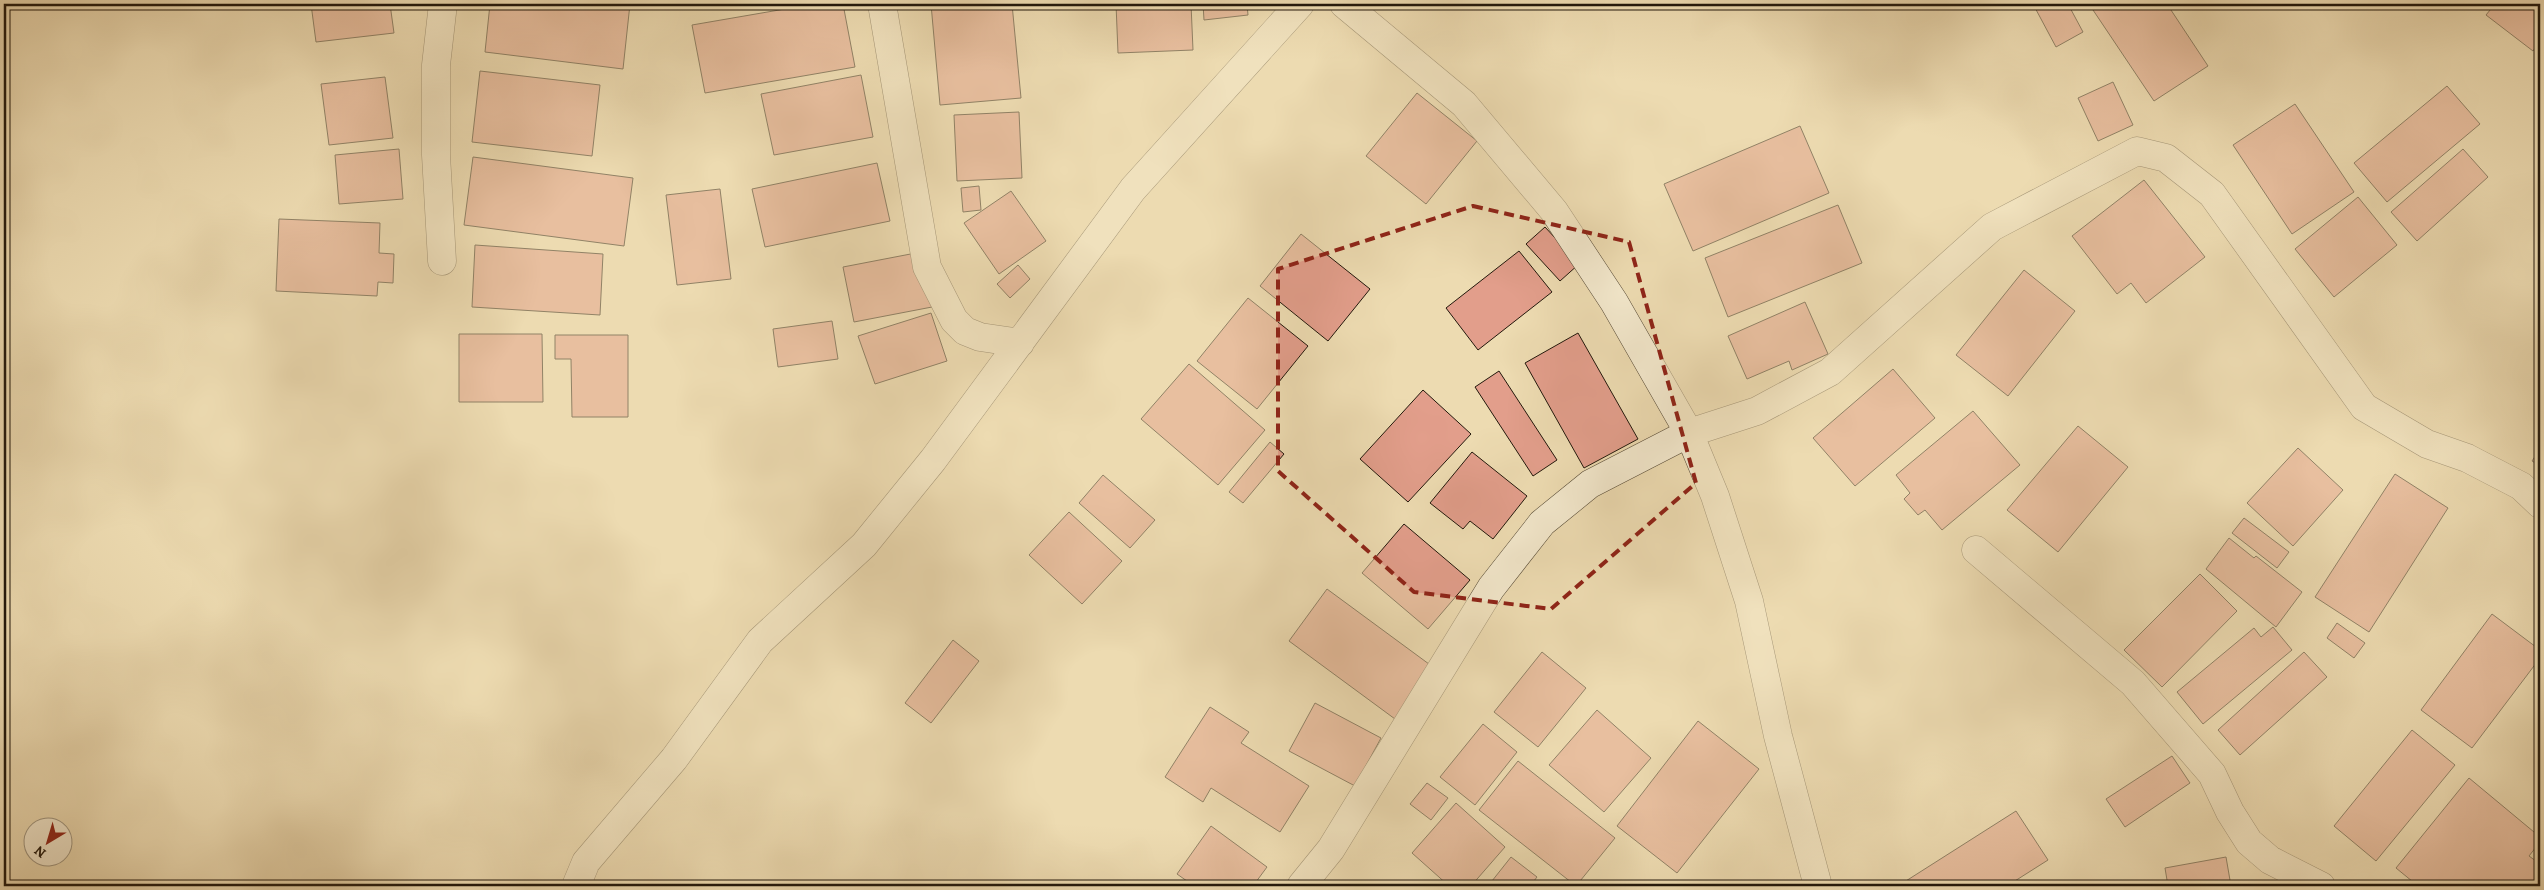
<svg xmlns="http://www.w3.org/2000/svg" width="2544" height="890" viewBox="0 0 2544 890" font-family="Alegreya,serif">
	<rect width="100%" height="100%" fill="#eddbb1"/>
	<filter id="stains"><feTurbulence type="fractalNoise" baseFrequency=".004" numOctaves="4"/><feColorMatrix values="0 0 0 0 .2 0 0 0 0 .09 0 0 0 0 .02 0 0 0 .5 -.17"/></filter>
	<radialGradient id="worn" r=".72"><stop offset=".6" stop-color="#630" stop-opacity="0"/><stop offset="1" stop-color="#630" stop-opacity=".3"/></radialGradient>
	<path fill="#e29e8b" stroke="#22180c" d="M311,4H390L394,33L316,42Z
		M490,4H630L623,69L485,52Z
		M814,4H843L855,67L705,93L692,25Z
		M931,4H1012L1021,98L940,105Z
		M1116,4H1191L1193,50L1118,53Z
		M1203,4H1247L1248,15L1204,20Z
		M2033,4H2068L2083,32L2056,47Z
		M2095,4H2167L2208,66L2154,101L2091,7Z
		M2495,4H2540V41L2533,51L2486,15Z
		M480,71L600,85L592,156L472,142Z
		M861,75L873,137L774,155L761,94Z
		M385,77L393,138L329,145L321,84Z
		M2113,82L2133,125L2098,141L2078,98Z
		M2447,86L2480,124L2387,202L2354,163Z
		M1417,93L1477,141L1426,204L1366,156Z
		M2295,104L2354,192L2292,234L2233,145Z
		M1019,112L1022,178L957,181L954,115Z
		M1800,126L1829,193L1693,251L1664,184Z
		M399,149L403,199L339,204L335,155Z
		M2463,149L2488,177L2417,241L2391,212Z
		M473,157L633,178L624,246L464,225Z
		M877,163L890,221L765,247L752,189Z
		M2144,180L2205,257L2146,303L2131,283L2117,294L2072,236Z
		M979,186L981,210L963,212L961,188Z
		M720,189L731,279L677,285L666,195Z
		M1011,191L1046,241L999,274L964,223Z
		M2358,197L2397,245L2334,297L2295,249Z
		M1838,205L1862,263L1728,317L1705,258Z
		M279,219L380,223L379,253L394,254L393,283L378,282L377,296L276,291Z
		M1545,227L1579,264L1560,281L1526,244Z
		M1301,234L1370,289L1328,341L1260,286Z
		M475,245L603,254L600,315L472,307Z
		M1519,251L1552,292L1478,350L1446,308Z
		M921,252L932,307L854,322L843,267Z
		M1018,265L1030,279L1010,298L997,284Z
		M2024,270L2075,311L2008,396L1956,355Z
		M1248,298L1308,346L1257,409L1197,361Z
		M1805,302L1828,354L1792,370L1789,361L1747,379L1728,336Z
		M931,313L947,361L875,384L858,336Z
		M832,321L838,359L778,367L773,329Z
		M1578,333L1638,439L1584,468L1525,363Z
		M459,334H542L543,402H459Z
		M555,335H628V417H572L571,359H555Z
		M1189,364L1265,430L1218,485L1141,419Z
		M1893,369L1935,418L1855,486L1813,438Z
		M1499,371L1557,460L1533,476L1475,387Z
		M1423,390L1471,434L1408,502L1360,459Z
		M1973,411L2020,465L1942,530L1925,510L1918,515L1904,499L1910,493L1896,475Z
		M2078,426L2128,467L2058,552L2007,510Z
		M1270,442L1284,454L1243,503L1229,492Z
		M2298,448L2343,490L2293,546L2247,503Z
		M2540,449V466L2532,461Z
		M1472,452L1527,496L1493,539L1470,521L1463,529L1430,503Z
		M2395,474L2448,508L2369,632L2315,597Z
		M1103,475L1155,520L1130,548L1079,503Z
		M1069,512L1122,561L1082,604L1029,555Z
		M2244,518L2289,552L2277,568L2232,533Z
		M1404,524L1470,580L1428,629L1362,573Z
		M2229,538L2254,558L2256,556L2302,592L2276,627L2206,569Z
		M2200,574L2237,611L2162,687L2124,650Z
		M1327,589L1433,667L1395,719L1289,641Z
		M2492,614L2540,650V658L2472,748L2421,710Z
		M2337,623L2365,643L2354,658L2327,638Z
		M2273,627L2292,650L2203,724L2177,692L2254,628L2261,637Z
		M953,640L979,661L931,723L905,703Z
		M1542,652L1586,688L1538,747L1494,712Z
		M2304,652L2327,677L2240,755L2218,730Z
		M1315,703L1381,738L1355,786L1289,751Z
		M1210,707L1249,732L1241,743L1309,786L1280,832L1211,788L1203,802L1165,777Z
		M1597,710L1651,758L1604,812L1549,765Z
		M1698,721L1759,769L1677,873L1617,826Z
		M1483,724L1517,752L1475,805L1440,777Z
		M2412,730L2455,765L2376,861L2334,826Z
		M2172,756L2190,783L2125,827L2106,799Z
		M1518,761L1615,838L1576,886L1479,810Z
		M2469,778L2540,837V842L2529,856L2540,864V880L2535,886H2418L2396,868Z
		M1427,783L1448,798L1431,820L1410,804Z
		M1456,803L1505,847L1471,886H1449L1412,853Z
		M2016,811L2048,860L2007,886H1898Z
		M1211,826L1267,867L1253,886H1194L1177,874Z
		M1511,857L1537,877L1530,886H1488Z
		M2226,857L2231,886H2168L2165,868Z
		M2137,881L2138,886H2113Z"/>
	<g fill="none" stroke-linecap="round" stroke-linejoin="round">
		<g stroke="#554935" stroke-width="29">
			<path id="minor" d="M882,4L927,267L954,320L965,331L980,337L1020,343
				M1344,4L1464,104L1554,211L1614,302L1689,433L1715,496L1749,601L1778,736L1818,886
				M442,261L436,155V65L443,4
				M1976,550L2133,683L2212,774L2230,812L2249,842L2270,860L2321,886
				M576,886L586,862L674,759L760,641L864,545L933,460L1133,189L1300,4
				M1301,886L1331,849L1491,588L1542,523L1590,484L1689,433L1757,411L1830,372L1992,227L2137,151L2166,158L2212,194L2364,407L2427,444L2467,458L2521,486L2540,504"/>
		</g>
		<use href="#minor" stroke="#f3e8cc" stroke-width="28"/>
	</g>
	<path d="M0 0H2544V890H0ZM1473,206L1629,242L1696,483L1551,609L1414,592L1278,471V269Z" fill="#eddbb1" fill-opacity=".55" fill-rule="evenodd"/>
	<path fill="none" stroke="#8f2418" stroke-width="4" stroke-dasharray="10 6" stroke-linejoin="round" d="M1473,206L1629,242L1696,483L1551,609L1414,592L1278,471V269Z"/>
	<rect width="2544" height="890" fill="none" stroke="#eddbb1" stroke-width="20"/>
	<rect x="5" y="5" width="2534" height="880" fill="none" stroke="#22180c" stroke-width="2.5"/>
	<rect x="10" y="10" width="2524" height="870" fill="none" stroke="#22180c"/>
	<g transform="translate(48 842) rotate(218)"><circle r="24" fill="#f3e8cc" stroke="#9f957f"/>
	<path d="M0-4L9 19L0 12L-9 19Z" fill="#8f2418"/>
	<text y="-8" font-size="14" font-weight="bold" text-anchor="middle" fill="#22180c">N</text>
	</g>
	<rect width="100%" height="100%" filter="url(#stains)"/>
	<rect width="100%" height="100%" fill="url(#worn)"/>
</svg>
